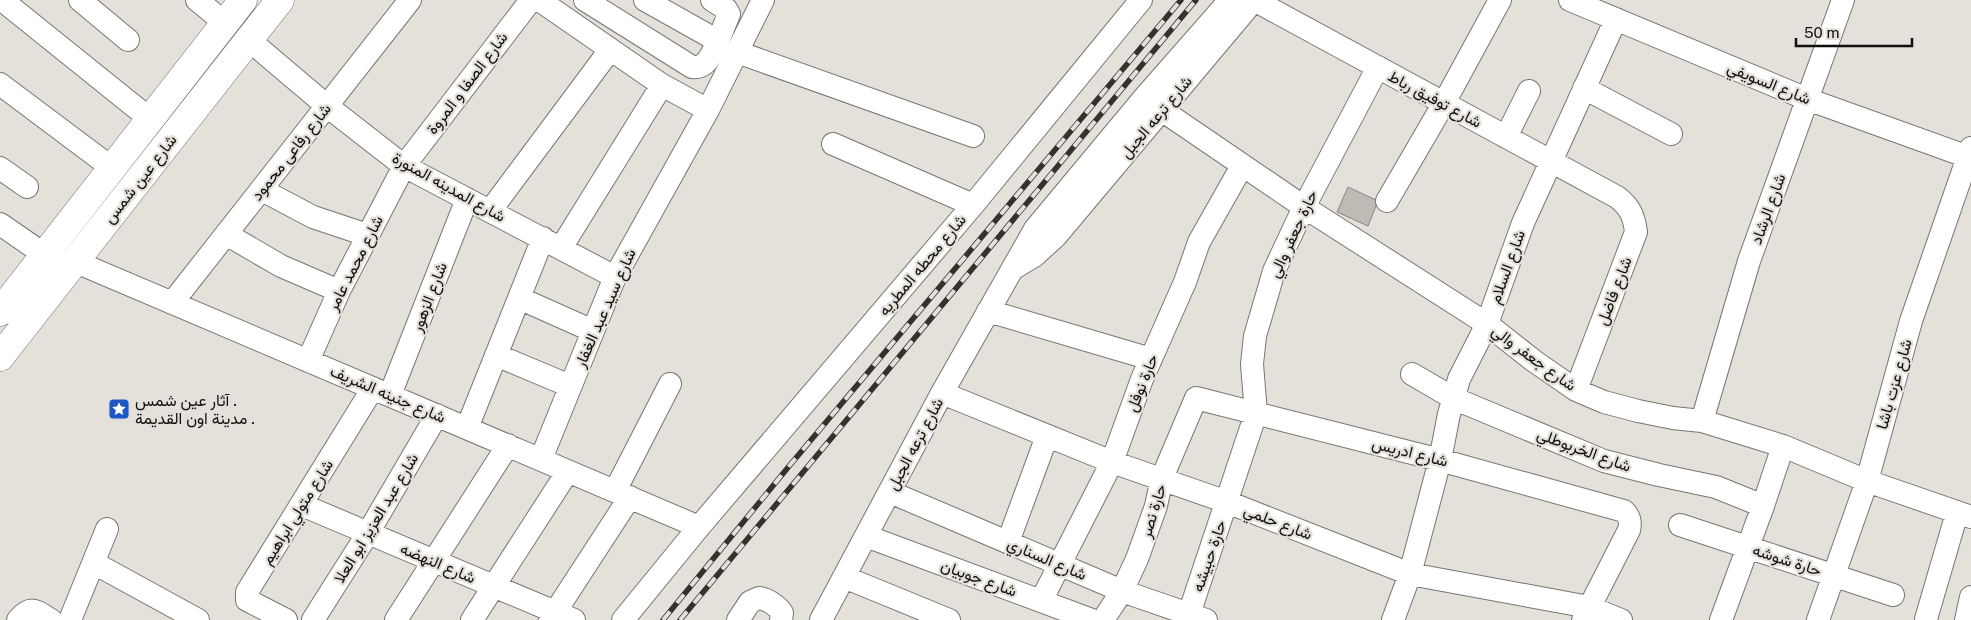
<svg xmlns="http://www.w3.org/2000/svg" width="1971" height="620" viewBox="0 0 1971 620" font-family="'Public Sans',Vazirmatn,sans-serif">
	<rect width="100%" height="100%" fill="#e4e0da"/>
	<path fill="#bebab4" stroke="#87847f" d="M1348,187L1378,201L1368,226L1337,212Z"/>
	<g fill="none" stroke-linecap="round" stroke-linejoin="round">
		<g stroke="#797570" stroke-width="24">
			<path id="minor" d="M2,0L150,119
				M80,0L128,40
				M197,0L225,23
				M539,0L662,85L708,110
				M585,0L692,67C708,69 712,52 718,41
				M645,0L718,41L729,14L726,9L712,0
				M1254,0L1617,197C1630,207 1634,216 1636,232L1576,390
				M1570,0L1807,99L1971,158
				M249,40L327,106L404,166L615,277
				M737,52L973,136
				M0,84L112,168
				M1584,88L1671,134
				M1144,98L1304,207L1487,324L1534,361L1576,390L1604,402L1638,411L1673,418L1702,421L1783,446L1867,481L1971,517
				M1506,137L1529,91
				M833,144L973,205
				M0,168L27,187
				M262,190L313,217L367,235
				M1387,201L1444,103L1500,0
				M490,211L610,50
				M0,224L45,255
				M226,234L281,266L339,291
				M561,248L662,85
				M76,262L699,527
				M1014,268L1034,256L1056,236L1254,0
				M519,298L593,331
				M172,303L410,0
				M988,311L1151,359
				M496,355L570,386
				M308,361L339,291L404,166L531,0
				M1412,374L1453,398L1604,461L1659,475L1716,487L1763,506
				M942,393L1112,462L1227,502L1410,574L1589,607L1621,620
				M390,395L467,199
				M1702,421L1749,261L1843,0
				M467,428L543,238
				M541,459L615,277L708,110L763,0
				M615,491L670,384
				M890,492L1122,591L1206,620
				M302,505L574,620
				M1680,525L1893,595
				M866,536L1092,620
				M1008,542L1047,436
				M94,563L198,620
				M844,577L949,620
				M1041,601L1112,462L1142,379L1185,282L1199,242L1242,166
				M1189,614L1256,413L1252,364L1255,336L1274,271L1304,207L1378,67
				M1926,619L1957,513
				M18,620C31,604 36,611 51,620
				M70,620L107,529
				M286,620L247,600V592L373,388
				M313,620L368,533L437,415
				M396,620L508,445
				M472,620L568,471
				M550,620L630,497
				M623,620L699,527L973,205L1141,0
				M738,620L750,602L759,598C767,599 778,606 782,613L781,620
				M821,620L942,393L1035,229L1144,98L1230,0
				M1103,620L1122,591L1137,559L1156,506L1162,478L1196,398L1440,460L1624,511C1630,517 1631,522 1629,530L1583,620
				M1393,620L1410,574L1440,460L1449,414L1459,379L1487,324L1523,223L1616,19
				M1721,620L1763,506L1783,446
				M1818,620L1867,481L1911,321L1971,148
				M1966,620L1971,597"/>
		</g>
		<g stroke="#797570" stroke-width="29">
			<path id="major" d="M0,312L243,0
				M0,357L280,0"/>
		</g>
		<use href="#minor" stroke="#fff" stroke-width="22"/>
		<use href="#major" stroke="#fff" stroke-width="28"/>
		<g stroke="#34322f" stroke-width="5.5">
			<path id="rail" d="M663,620L790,465L1181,0
				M680,620L1196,0"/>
		</g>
		<use href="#rail" stroke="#e4e0da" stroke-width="4" stroke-dasharray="11" stroke-linecap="butt"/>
	</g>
	<defs>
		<g id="sight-square" transform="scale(1.125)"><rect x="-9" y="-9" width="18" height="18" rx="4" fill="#1c57c3" stroke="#e4e0da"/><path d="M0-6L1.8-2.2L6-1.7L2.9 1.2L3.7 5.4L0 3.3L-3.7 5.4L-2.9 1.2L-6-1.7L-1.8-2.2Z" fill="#fff"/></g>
	</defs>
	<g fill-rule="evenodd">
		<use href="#sight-square" x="119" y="409"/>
	</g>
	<g text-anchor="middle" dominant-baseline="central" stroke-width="4.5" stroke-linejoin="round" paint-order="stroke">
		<g font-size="16" fill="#110f0d" stroke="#e4e0da">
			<text transform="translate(467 83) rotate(-53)">شارع الصفا و المروة</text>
			<text transform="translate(1769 83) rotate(22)">شارع السويفي</text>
			<text transform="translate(1435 99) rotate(28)">شارع توفيق رباط</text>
			<text transform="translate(1156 117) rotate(-50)">شارع ترعه الجبل</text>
			<text transform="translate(291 152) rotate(-52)">شارع رفاعى محمود</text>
			<text transform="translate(140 179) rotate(-52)">شارع عين شمس</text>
			<text transform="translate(449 187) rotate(29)">شارع المدينه المنورة</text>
			<text transform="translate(1768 209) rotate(-70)">شارع الرشاد</text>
			<text transform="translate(1293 234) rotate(-65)">حارة جعفر والي</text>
			<text transform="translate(355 263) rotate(-63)">شارع محمد عامر</text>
			<text transform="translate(922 265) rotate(-50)">شارع محطه المطريه</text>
			<text transform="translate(1507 267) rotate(-70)">شارع السلام</text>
			<text transform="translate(1614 291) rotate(-69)">شارع فاضل</text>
			<text transform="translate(429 297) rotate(-69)">شارع الزهور</text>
			<text transform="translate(605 308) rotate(-66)">شارع سيد عبد الغفار</text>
			<text transform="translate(1534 358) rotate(36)">شارع جعفر والي</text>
			<text transform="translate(1142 383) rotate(-68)">حارة نوفل</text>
			<text transform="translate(1894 384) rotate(-74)">شارع عزت باشا</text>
			<text transform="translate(388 394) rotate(23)">شارع جنينه الشريف</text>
			<text transform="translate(915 444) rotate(-62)">شارع ترعه الجبل</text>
			<text transform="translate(1584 450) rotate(20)">شارع الخربوطلي</text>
			<text transform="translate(1410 452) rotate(14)">شارع ادريس</text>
			<text transform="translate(1153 511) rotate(-73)">حارة نصر</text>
			<text transform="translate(297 512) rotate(-58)">شارع متولي ابراهيم</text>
			<text transform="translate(376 518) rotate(-59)">شارع عبد العزيز ابو العلا</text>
			<text transform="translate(1278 522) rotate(21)">شارع حلمي</text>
			<text transform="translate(1209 556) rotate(-71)">حارة حبيشه</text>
			<text transform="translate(1047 559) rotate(23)">شارع السناري</text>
			<text transform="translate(1787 560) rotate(18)">حارة شوشه</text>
			<text transform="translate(438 563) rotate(23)">شارع النهضه</text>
			<text transform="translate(979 578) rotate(20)">شارع جوبيان</text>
		</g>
		<g font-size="16" fill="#110f0d" stroke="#e4e0da" text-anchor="start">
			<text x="135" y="400">آثار عين شمس .<tspan x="135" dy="18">مدينة اون القديمة .</tspan></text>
		</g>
	</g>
	<path d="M1796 38v8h116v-8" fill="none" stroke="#110f0d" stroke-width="2.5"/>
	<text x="1804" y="38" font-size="15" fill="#110f0d" stroke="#e4e0da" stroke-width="4" paint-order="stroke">50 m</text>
</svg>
